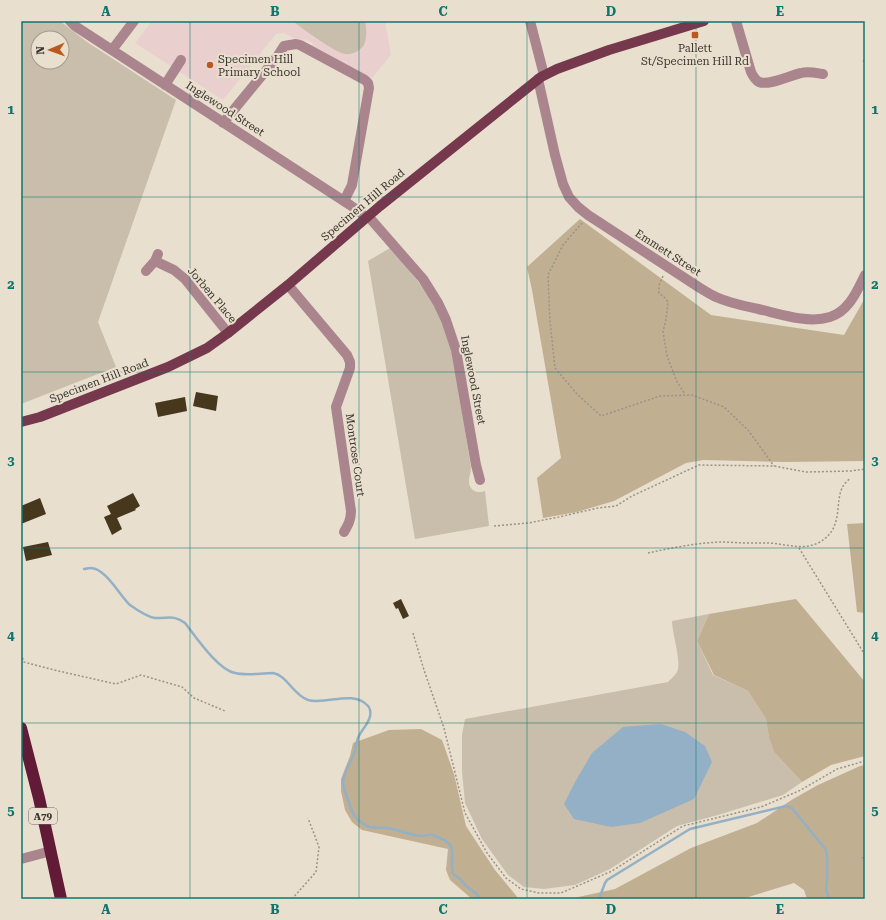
<svg xmlns="http://www.w3.org/2000/svg" width="886" height="920" viewBox="0 0 886 920" font-family="'Roboto Serif',serif">
	<rect width="100%" height="100%" fill="#e9dfce"/>
	<path fill="#eacfcf" d="M152,21H385L391,55L372,78L311,46L313,43L304,39L299,41L284,33L276,34L223,100L135,43Z"/>
	<path fill="#c9beac" fill-rule="evenodd" d="M21,21H60L87,42L176,100L98,322L116,367L21,404ZM38,38H62V62H38Z
		M293,21H365C367,29 367,38 364,45C360,51 352,55 345,54C336,53 301,28 293,21Z
		M390,248C413,274 435,300 447,333C453,352 456,373 459,393C463,418 467,443 471,468C471,472 469,477 469,481C469,491 478,494 485,491L489,526L415,539L368,261Z
		M709,614L697,641L713,675L748,691L766,719L769,738L774,752L802,782L783,795L718,815L677,826L610,869L575,885L544,889L524,887L508,875L482,839L465,803L462,772V735L465,719L668,682C670,679 675,676 677,672C682,662 672,634 672,621Z"/>
	<path fill="#c1af91" d="M580,219L711,315L844,335L865,298V461L785,462L704,460L686,463L614,501L577,512L543,518L537,478L561,458L532,290L527,267Z
		M865,523V613L857,612L847,524Z
		M796,599L865,682V756L831,765L802,782L774,752L769,738L766,719L748,691L714,675L697,641L709,614Z
		M421,729L442,740L454,774L466,826L495,870L518,898L531,899H472L450,880L446,870L448,849L362,830L352,822L345,810L341,791V779L350,756L353,743L389,730Z
		M865,765V899H807L804,890L794,883L742,899H569L615,889L691,848L757,823L793,799L818,785L860,766Z"/>
	<path fill="#93b0c6" d="M661,724L685,732L705,746L712,762L694,799L640,823L611,827L574,819L564,804L575,782L592,753L623,727Z"/>
	<g fill="none" stroke-linecap="round" stroke-linejoin="round">
		<path stroke="#93b0c6" stroke-width="2.5" d="M864,61L865,60
			M84,569C86,569 88,568 90,568C105,567 120,596 130,605C137,610 147,617 155,618C167,619 173,614 185,623C196,637 218,670 235,673C246,676 261,673 273,673C287,675 293,695 308,700C326,705 353,690 367,705C370,707 371,712 370,716C369,723 363,728 360,734C356,740 356,748 354,754C350,763 343,773 343,783C344,790 347,797 349,803C353,815 356,820 367,826C374,829 381,827 388,828C399,830 409,835 421,836C425,836 428,834 433,835C462,846 448,851 453,874L460,879L466,886L477,894L479,897L480,899
			M599,899L605,883L607,880L690,829L786,806L792,808L826,850L827,856V877L826,891L830,899"/>
	</g>
	<path fill="#46371d" d="M196,392L218,396L216,411L193,406Z
		M185,397L187,411L158,417L155,403Z
		M133,493L140,506L135,509L136,510L117,518L122,529L112,535L104,517L111,514L107,506Z
		M40,498L46,514L21,524V506Z
		M48,542L52,555L26,561L23,547Z
		M401,599L409,616L403,619L398,608L396,609L393,603Z"/>
	<g fill="none" stroke-linecap="round" stroke-linejoin="round">
		<path stroke="#9a9387" stroke-width="1.5" stroke-dasharray="2 2" stroke-linecap="butt" d="M582,223L563,245L548,275L550,321L555,368L577,394L601,416L660,396L692,395L724,407L748,430L774,466
			M663,276L659,285V293L665,298L668,302L666,319L663,332L667,356L677,382L685,394
			M494,526L528,523L559,517L598,508L616,506L632,496L699,465L774,466L806,472L851,471L865,469
			M799,548L865,655
			M648,553C671,548 696,543 720,542C729,542 738,543 748,543C755,543 762,543 769,543C786,544 804,551 820,542C849,525 829,492 850,479
			M413,633L424,670L444,728L465,813L487,853L506,878L521,889L539,893H561L612,871L683,826L761,807L801,790L837,769L865,761
			M21,654L24,662L54,670L116,684L141,675L182,687L194,698L225,711
			M862,858L865,857
			M292,899L316,872L319,847L308,818"/>
		<path stroke="#aa858e" stroke-width="10" d="M70,21L75,26L350,205L360,212L366,218
			M530,21L544,75
			M736,21L751,72C753,76 755,80 759,82C769,86 791,75 801,73C809,71 816,73 823,74
			M112,50L134,21
			M538,79L555,155L563,184L569,197L578,207L588,215L700,288C705,291 711,295 716,297C729,303 744,306 758,309C780,314 808,324 830,317C849,311 857,291 865,275
			M165,85L181,60
			M223,123L277,57L284,46L296,44L300,45L365,80L368,83L369,88L353,179L352,185L344,201
			M368,216L423,279L438,303L446,320L456,350L476,465L480,480
			M155,261L174,270L185,279L228,333
			M146,271L155,261L158,254
			M288,285L347,355L350,362V368L336,407L351,511C351,520 348,525 344,532
			M21,859L51,851"/>
		<path stroke="#76384d" stroke-width="10" d="M21,422L40,417L168,367L207,348L228,333L288,285L380,206L541,77L557,69L609,50L704,21"/>
		<path stroke="#621b36" stroke-width="12" d="M21,728L39,798L61,899"/>
	</g>
	<path fill="none" stroke="#0f766e" stroke-width="1" stroke-opacity="0.55" d="M190,21V899M359,21V899M527,21V899M696,21V899M21,197H865M21,372H865M21,548H865M21,723H865"/>
	<g fill="#bb581f" stroke="#e9dfce" stroke-width="1.5">
		<rect x="691" y="31" width="8" height="8" rx="2"/>
		<circle cx="210" cy="65" r="4"/>
	</g>
	<g text-anchor="middle" dominant-baseline="central" stroke-width="4" stroke-linejoin="round" paint-order="stroke">
		<rect fill="#e9dfce" stroke="#6e685f" stroke-width="1" x="29" y="808" width="28" height="16" rx="3"/>
		<g font-size="10" font-weight="bold" fill="#3a352f">
			<text x="43" y="816">A79</text>
		</g>
		<g font-size="11" fill="#3a352f" stroke="#e9dfce">
			<text x="695" y="48">Pallett<tspan x="695" dy="13">St/Specimen Hill Rd</tspan></text>
			<text x="218" y="59" text-anchor="start">Specimen Hill<tspan x="218" dy="13">Primary School</tspan></text>
		</g>
		<g font-size="11" fill="#3a352f" stroke="#e9dfce">
			<text transform="translate(225 109) rotate(33)">Inglewood Street</text>
			<text transform="translate(363 205) rotate(-40)">Specimen Hill Road</text>
			<text transform="translate(668 253) rotate(33)">Emmett Street</text>
			<text transform="translate(212 295) rotate(50)">Jorben Place</text>
			<text transform="translate(473 380) rotate(79)">Inglewood Street</text>
			<text transform="translate(99 381) rotate(-21)">Specimen Hill Road</text>
			<text transform="translate(355 455) rotate(82)">Montrose Court</text>
		</g>
	</g>
	<rect width="886" height="920" fill="none" stroke="#e9dfce" stroke-width="44"/>
	<g transform="translate(50 50) rotate(268)"><circle r="19" fill="#e9dfce" stroke="#a39b8e"/>
	<path d="M0-3L7 15L0 10L-7 15Z" fill="#bb581f"/>
	<text y="-6" font-size="11" font-weight="bold" text-anchor="middle" fill="#3a352f">N</text>
	</g>
	<rect x="22" y="22" width="842" height="876" fill="none" stroke="#0f766e" stroke-width="1.5"/>
	<g font-size="13" text-anchor="middle" font-weight="bold" fill="#0f766e">
		<text x="106" y="16">A</text>
		<text x="275" y="16">B</text>
		<text x="443" y="16">C</text>
		<text x="611" y="16">D</text>
		<text x="780" y="16">E</text>
		<text x="11" y="114">1</text>
		<text x="875" y="114">1</text>
		<text x="11" y="289">2</text>
		<text x="875" y="289">2</text>
		<text x="11" y="465">3</text>
		<text x="875" y="465">3</text>
		<text x="11" y="640">4</text>
		<text x="875" y="640">4</text>
		<text x="11" y="815">5</text>
		<text x="875" y="815">5</text>
		<text x="106" y="914">A</text>
		<text x="275" y="914">B</text>
		<text x="443" y="914">C</text>
		<text x="611" y="914">D</text>
		<text x="780" y="914">E</text>
	</g>
</svg>
